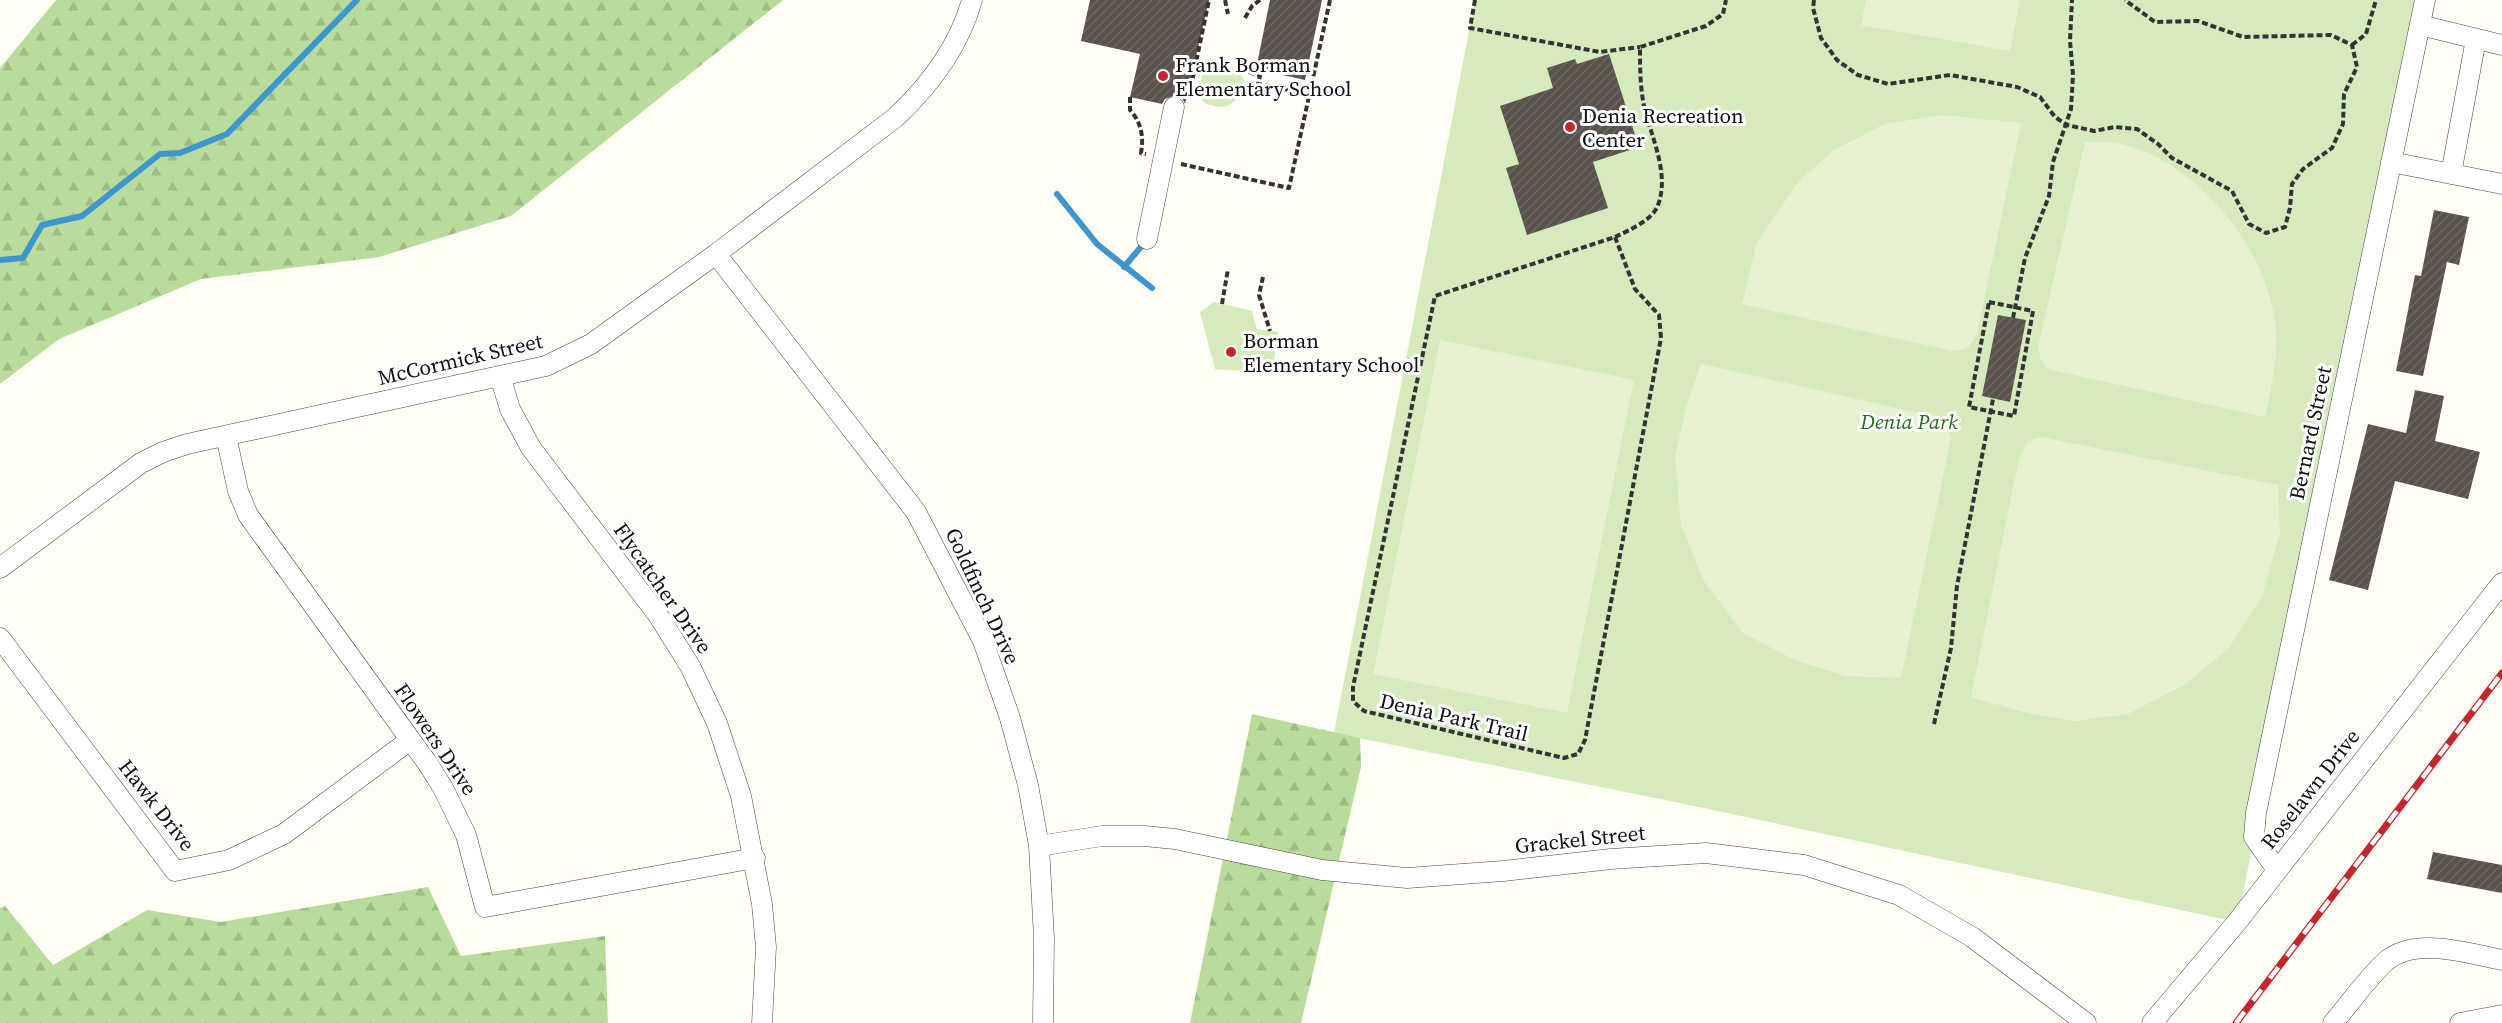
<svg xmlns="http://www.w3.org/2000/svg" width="2502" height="1023" viewBox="0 0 2502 1023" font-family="'Source Serif 4',serif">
	<defs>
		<pattern id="forest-firs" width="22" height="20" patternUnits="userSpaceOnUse" patternTransform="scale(1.5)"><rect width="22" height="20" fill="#b9dc9c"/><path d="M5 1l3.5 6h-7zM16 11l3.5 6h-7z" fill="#9ebc85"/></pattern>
		<pattern id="building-hatch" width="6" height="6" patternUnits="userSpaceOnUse" patternTransform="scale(1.5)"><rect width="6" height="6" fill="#5a524d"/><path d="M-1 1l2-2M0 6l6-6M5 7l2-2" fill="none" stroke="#6d6662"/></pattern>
	</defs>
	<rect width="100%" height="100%" fill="#fffdf5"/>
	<path fill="#d5ebbd" d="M1475,0H2425L2237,922L1680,803L1334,733Z
		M1204,61L1234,68L1244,79C1239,103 1227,114 1203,102L1200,88Z
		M1214,302L1252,311L1257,329L1278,332L1272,373L1215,369L1200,312Z"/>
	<path fill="url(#forest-firs)" d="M56,0H783L511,216L379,257L201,279L59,339L0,384V68Z
		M1252,714L1360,738L1361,767L1301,1023H1190Z
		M428,887L461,956L605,936L608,1023H0V908L5,906L53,965L147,910L221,922Z"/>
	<path fill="#e6f2cf" d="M1866,0H2020L2010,51L1861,25Z
		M1942,115L2021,123L1977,334L1968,348L1953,351L1742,304L1757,242L1799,181L1834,150L1885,124Z
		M2085,142C2096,142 2110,142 2121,144C2198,161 2271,253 2276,331C2278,360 2271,389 2265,417L2047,369L2041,360L2038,347Z
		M1440,340L1634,380L1567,713L1373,674Z
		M1701,364L1937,417L1947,428L1951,438L1901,678L1845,676L1795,660L1743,633L1704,581L1681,525L1675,457L1687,404Z
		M2041,437L2278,485L2280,532L2262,597L2228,649L2184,685L2128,714L2074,721L2027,713L1971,697L2019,459L2027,442Z"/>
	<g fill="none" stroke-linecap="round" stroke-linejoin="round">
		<path stroke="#3f96cf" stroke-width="6" d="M1057,194L1097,244L1152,288
			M0,260L23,258L42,225L82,216L160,154L180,153L227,134L357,0
			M1124,267L1145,242"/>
	</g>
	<path fill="url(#building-hatch)" d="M1090,0H1209L1185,104L1182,98L1176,95L1165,99L1162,104L1130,97L1140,54L1081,41Z
		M1270,0H1322L1305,80L1256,69Z
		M1609,54L1639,147L1593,162L1608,208L1527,235L1506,168L1519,164L1500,106L1553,88L1547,68L1575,59L1577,64Z
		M2434,210L2469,217L2459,265L2447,262L2423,376L2396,371L2415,275L2421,276Z
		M1998,315L2026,320L2010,402L1982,396Z
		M2415,390L2444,396L2435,441L2480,452L2468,499L2395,481L2368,590L2329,580L2368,424L2406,433Z
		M2433,852L2502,865V893L2427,879Z"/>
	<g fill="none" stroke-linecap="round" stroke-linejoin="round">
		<g stroke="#444" stroke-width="21">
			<path id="minor" d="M2420,25L2502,45
				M2391,162L2502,184
				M2451,174L2476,39
				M1147,239L1174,107
				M716,254L916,512L983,641L1010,718L1028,785L1039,846L1044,938L1043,1023
				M500,376L510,409L531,448L658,615L690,666L717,723L741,796L762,904L766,947L762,1023
				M226,436L238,491L248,515L428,764L443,788L466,835L485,907L755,858
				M0,568L141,463L163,452L187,444L546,366L591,344L716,254L896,117C931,84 959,47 972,0
				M0,638L175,871L229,860L284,834L410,740
				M1039,846L1102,836H1144L1175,839L1322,870L1407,878L1503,871L1611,859L1706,853L1804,865L1899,895L1972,937L2086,1023
				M2277,870L2254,837L2256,813L2425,0
				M2152,1023L2237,922L2502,583
				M2333,1023C2350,1003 2366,980 2385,962C2414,936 2469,953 2502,960
				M2460,1023L2502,1015"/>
		</g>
		<path stroke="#333" stroke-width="4" stroke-dasharray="6 3" stroke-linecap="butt" d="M1225,0L1228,14
			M1475,0L1470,28L1600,52L1640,47
			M1814,0L1813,8L1821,38L1837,60L1858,75L1888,84L1950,75L2017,87L2040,97L2055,117L2067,125L2094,131L2115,127L2137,129L2158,144L2172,158L2232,191L2249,224L2266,233L2285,227L2290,208L2292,184L2303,169L2332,148L2343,124L2344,94L2357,67L2352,45L2331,35L2243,37L2198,21L2155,22L2125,0
			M1245,18L1252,6L1260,0
			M2352,45L2366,34L2376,0
			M1236,60L1244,70L1260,76L1258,84L1310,94
			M1224,66L1225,60
			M1189,96L1209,0
			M1130,97V110C1141,122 1144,136 1141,153L1146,154
			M1181,164L1289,188L1330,0
			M1615,237L1635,289L1659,315L1661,338L1585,740L1578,754L1564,758L1364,711L1353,701V687L1435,296L1615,237C1629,230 1652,221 1658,205C1670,173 1651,137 1644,106C1640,86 1640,67 1640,47L1706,26L1723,14L1726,0
			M1263,277L1259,295L1270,331
			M1989,302L2033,311L2014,416L1969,407Z
			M1222,304L1228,269
			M2013,318L2025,258L2049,196L2053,162L2071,109L2073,75L2070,41L2072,0
			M1934,724L1951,648L1957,586L1993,399"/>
		<use href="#minor" stroke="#fff" stroke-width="20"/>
		<g stroke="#c4262e" stroke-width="7">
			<path id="rail" d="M2236,1023L2502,673"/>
		</g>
		<use href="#rail" stroke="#fff" stroke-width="4.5" stroke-dasharray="14" stroke-linecap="butt"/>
	</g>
	<g fill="#c4262e" stroke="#fff" stroke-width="2">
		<circle cx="1163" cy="76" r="6"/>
		<circle cx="1570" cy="127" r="6"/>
		<circle cx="1231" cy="352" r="6"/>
	</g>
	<g text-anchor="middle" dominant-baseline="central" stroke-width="6" stroke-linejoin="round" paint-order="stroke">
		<g font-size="21" fill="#111" stroke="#fff" text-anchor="start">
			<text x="1175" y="64">Frank Borman<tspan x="1175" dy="24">Elementary School</tspan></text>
			<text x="1582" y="115">Denia Recreation<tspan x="1582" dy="24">Center</tspan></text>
			<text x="1243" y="340">Borman<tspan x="1243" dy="24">Elementary School</tspan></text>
		</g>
		<g font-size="21" fill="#111" stroke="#fff">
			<text transform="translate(460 359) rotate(-13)">McCormick Street</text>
			<text transform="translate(2310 433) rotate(-78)">Bernard Street</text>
			<text transform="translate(663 588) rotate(55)">Flycatcher Drive</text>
			<text transform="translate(983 596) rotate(65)">Goldfinch Drive</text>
			<text transform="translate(1454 717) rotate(13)">Denia Park Trail</text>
			<text transform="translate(436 739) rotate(56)">Flowers Drive</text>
			<text transform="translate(2310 789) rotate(-52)">Roselawn Drive</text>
			<text transform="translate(157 805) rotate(52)">Hawk Drive</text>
			<text transform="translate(1580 839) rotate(-6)">Grackel Street</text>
		</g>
		<g font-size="21" font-style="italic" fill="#2f6b1f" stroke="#fff">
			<text x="1909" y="421">Denia Park</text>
		</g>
	</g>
</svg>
